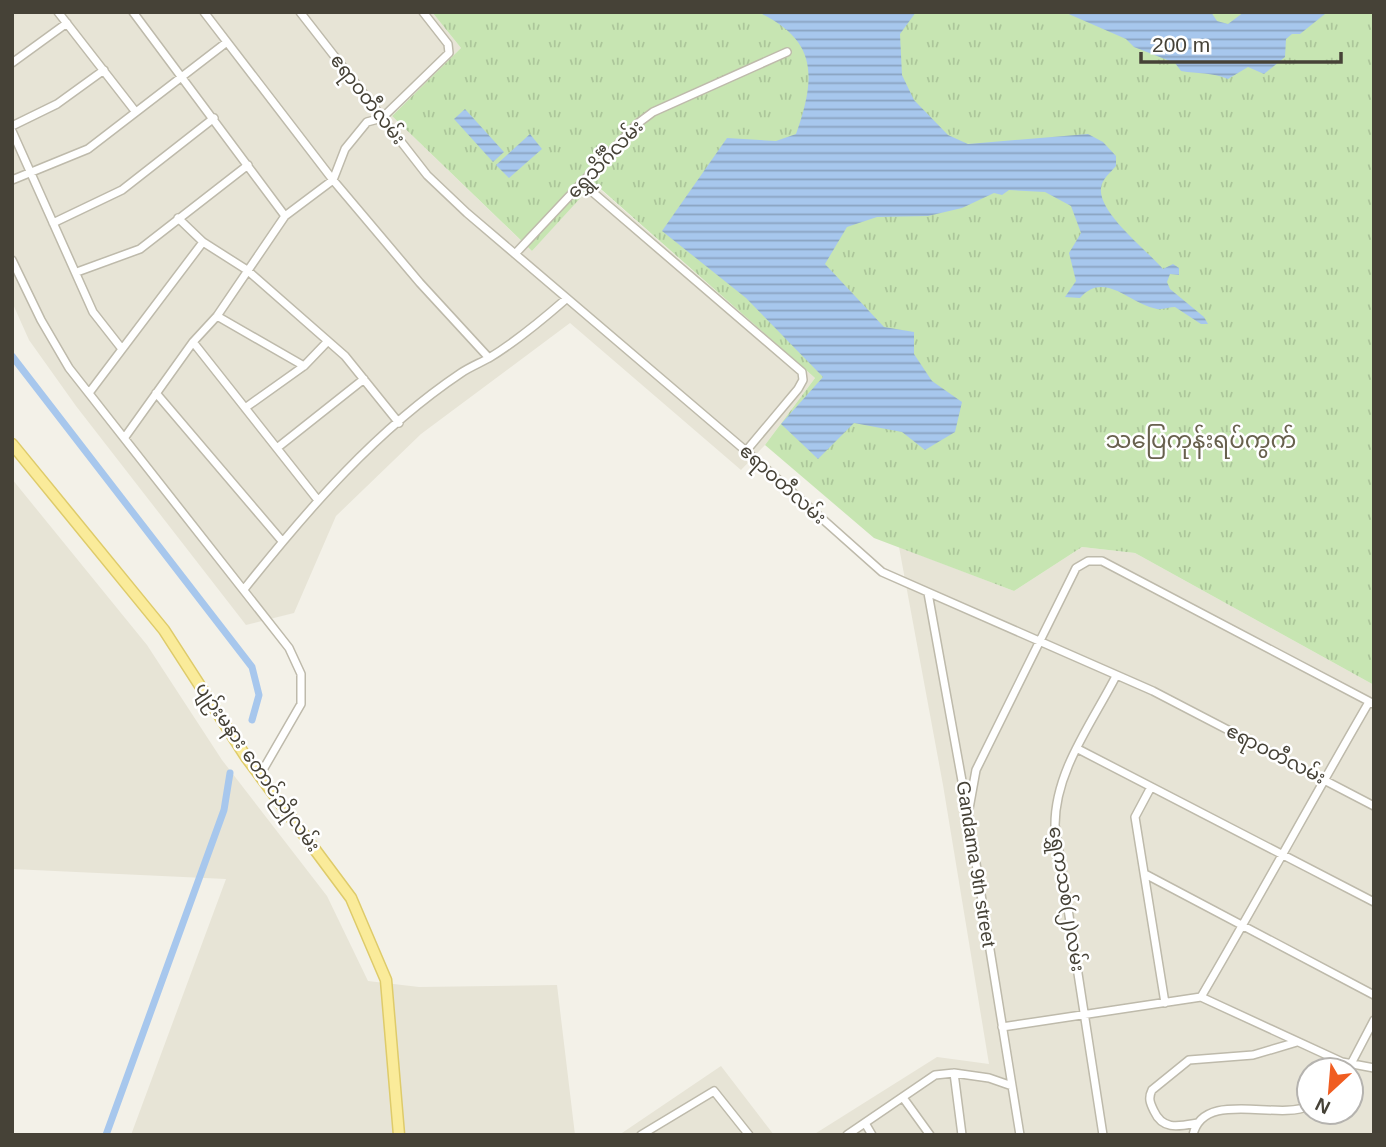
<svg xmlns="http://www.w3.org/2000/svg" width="1386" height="1147" viewBox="0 0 1386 1147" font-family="Helvetica,'Noto Sans Myanmar',sans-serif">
	<defs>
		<pattern id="grass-tufts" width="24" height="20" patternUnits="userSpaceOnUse" patternTransform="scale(1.75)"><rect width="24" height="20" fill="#c7e5b2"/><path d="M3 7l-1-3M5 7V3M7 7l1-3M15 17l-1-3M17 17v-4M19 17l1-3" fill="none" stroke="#acc69a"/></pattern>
		<pattern id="water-rules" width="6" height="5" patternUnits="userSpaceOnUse" patternTransform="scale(1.75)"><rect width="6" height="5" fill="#a7c7ed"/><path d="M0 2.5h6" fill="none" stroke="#8aa3c1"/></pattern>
	</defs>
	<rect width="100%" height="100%" fill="#f3f1e8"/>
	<path fill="#e7e4d6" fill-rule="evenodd" d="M12,12H432L461,48L392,116L510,230L532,251L593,183L815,378L765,445L741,470L570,323L421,434L336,516L294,613L246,625L76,406L29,340L12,302Z
		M12,479L147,645L222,760L327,896L368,981L419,987L557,985L575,1135H131L226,879L12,869Z
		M899,547L1014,591L1082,547L1135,553L1374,685V1135H813L937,1057L989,1064L943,785ZM1309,1070H1351V1112H1309Z
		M721,1066L774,1135H619Z"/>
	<path fill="url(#grass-tufts)" d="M432,12H1374V685L1135,553L1082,547L1014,591L874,538L765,445L815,378L594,183L532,251L392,116L461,48Z"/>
	<path fill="url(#water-rules)" d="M758,12H916L900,34L902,75L914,100L948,135L968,144L1088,134L1103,142L1116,156V166C1110,173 1102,179 1101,188C1098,213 1148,251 1163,269L1173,264L1179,268V275L1170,274L1167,282L1170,289L1204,317L1208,324H1201L1175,307C1170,307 1162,310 1157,309C1129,304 1105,270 1080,298L1065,297L1076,281L1069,253L1081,233L1071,206L1045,192L1009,190L1002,195L994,193L962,208L928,216L877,217L847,227L825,264L884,327L914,332V354L932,381L962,402L955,432L925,450L902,432L854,423L818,459L781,424L823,377L746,298L662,231L727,138L776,141L796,134C816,77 818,40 758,12Z
		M1064,12H1211L1217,21L1228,24L1244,12H1333L1325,14L1300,34H1292L1286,39L1285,57L1264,74L1248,67L1228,79C1211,72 1198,74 1181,71L1175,63L1134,47L1126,39Z
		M465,109L504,152L493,162L454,119Z
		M530,134L542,149L509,178L496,165Z"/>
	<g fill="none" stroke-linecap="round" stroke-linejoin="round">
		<path stroke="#a7c7ed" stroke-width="7" d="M12,356L252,667L259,695L252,720
			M106,1135L224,810L230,773"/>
		<g stroke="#bebaab" stroke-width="10">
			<path id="street" d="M58,12L135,111
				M133,12L285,216
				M204,12L333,180L420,283L489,358
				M300,12L427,175L467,213L746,451L882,572L1153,691L1374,806
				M12,63L67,23
				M12,126L57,104L104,70
				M12,131L93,312L122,349
				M12,180L88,149L227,42
				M582,183L802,372L803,380L798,389L746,451
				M178,218L203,242L247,270L345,356L399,423
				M53,223L122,190L214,118
				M515,254L637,124L653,112L787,52
				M12,260L41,320L69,368L289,648L301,674V704L260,775
				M77,272L140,249L248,165
				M217,316L304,366
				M193,342L317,499
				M89,393L203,242
				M156,393L282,541
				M245,408L304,366L328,341
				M125,437L193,342L217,316L285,216L333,180L345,149L367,122L382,118L449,53L448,44L423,12
				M277,448L364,379
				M245,588C308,509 376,430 461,373C470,367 480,363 489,358C517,341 542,320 566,299
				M928,593L968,814L1020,1135
				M1078,749L1374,902
				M1151,787L1135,817L1165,1003
				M968,814L976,770L1076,568L1088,561H1102L1374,704
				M1145,874L1374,995
				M1201,997C1258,900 1312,800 1369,702
				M1002,1027L1201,997L1342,1062
				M1352,1062L1374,1020
				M1339,1070L1342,1062L1374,1068
				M954,1073L962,1135
				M904,1099L930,1135
				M865,1123L872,1135
				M1198,1123C1180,1126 1163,1131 1154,1111C1150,1103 1148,1098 1152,1090L1189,1060L1253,1055L1297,1042
				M641,1135L714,1091L749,1135
				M847,1135L935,1075L954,1073L989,1078L1012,1086
				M1103,1135L1055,825C1055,771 1092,723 1116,676
				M1193,1135C1203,1089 1277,1121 1309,1106"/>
		</g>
		<g stroke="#decb6a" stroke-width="13">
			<path id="primary" d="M12,444L164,630L246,757L351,898L386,980L399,1135"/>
		</g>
		<use href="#street" stroke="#fff" stroke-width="7"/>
		<use href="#primary" stroke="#faeb9a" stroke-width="10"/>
	</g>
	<g text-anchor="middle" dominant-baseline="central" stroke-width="5" stroke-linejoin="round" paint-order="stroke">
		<g font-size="19" fill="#464237" stroke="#fff">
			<text transform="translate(368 99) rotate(52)">ဧရာဝတီလမ်း</text>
			<text transform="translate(605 159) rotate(-46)">ရွှေသိင်္ဂီလမ်း</text>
			<text transform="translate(783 484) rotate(42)">ဧရာဝတီလမ်း</text>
			<text transform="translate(1276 754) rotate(27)">ဧရာဝတီလမ်း</text>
			<text transform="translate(258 767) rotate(55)">ပျဉ်းမနား တောင်ညိုလမ်း</text>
			<text transform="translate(976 864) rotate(81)">Gandama 9th street</text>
			<text transform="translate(1067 899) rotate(81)">ရွှေကသစ်(၂)လမ်း</text>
		</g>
		<g font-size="23" fill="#68614e" stroke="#fff">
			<text x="1201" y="440">သပြေကုန်းရပ်ကွက်</text>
		</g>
	</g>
	<rect width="1386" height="1147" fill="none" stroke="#464237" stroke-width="28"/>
	<g transform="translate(1330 1091) rotate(206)"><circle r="33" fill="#ffffff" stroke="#b5b3af" stroke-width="2"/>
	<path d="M0-5L12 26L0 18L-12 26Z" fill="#f05d21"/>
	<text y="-10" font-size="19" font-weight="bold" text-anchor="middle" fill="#464237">N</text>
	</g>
	<path d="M1141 52v10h200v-10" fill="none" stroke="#464237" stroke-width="3.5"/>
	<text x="1152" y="52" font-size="21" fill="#464237" stroke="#ffffff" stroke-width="5" paint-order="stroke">200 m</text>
</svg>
